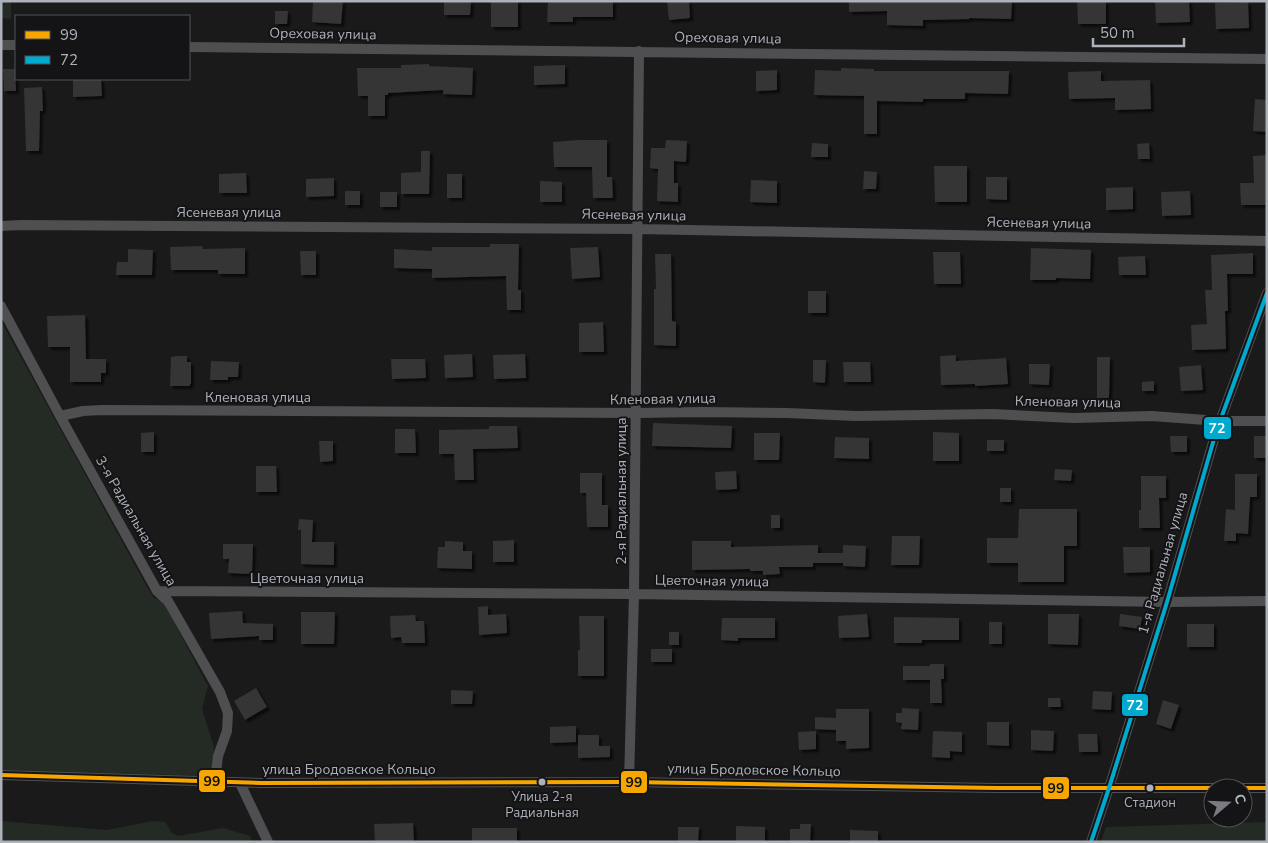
<svg xmlns="http://www.w3.org/2000/svg" width="1268" height="843" viewBox="0 0 1268 843" font-family="'Nunito Sans',sans-serif">
	<defs>
		<filter id="shadow"><feDropShadow dx="3" dy="3" stdDeviation="1" flood-color="#0009"/></filter>
	</defs>
	<rect width="100%" height="100%" fill="#1a1a1a"/>
	<path fill="#242a24" d="M1,1H11V19L1,18Z
		M1,321L147,587L154,598L162,600L208,686L202,709L214,747L212,776L1,770Z
		M1,821L107,830L153,821L165,822L172,833L178,836L223,828L250,836L252,842H1Z
		M1267,822V842H1101L1106,827Z"/>
	<path fill="#343435" filter="url(#shadow)" d="M313,1H343L341,24L312,22Z
		M444,1H471L470,15H444Z
		M491,1H518V27H491Z
		M548,1H613V17H573V22H547Z
		M667,1H689L690,18L669,20Z
		M849,1H1012L1011,19L969,18L970,19L923,20V26L887,25V11L849,12Z
		M1077,1H1106V24H1078Z
		M1155,1H1189L1190,22L1156,23Z
		M1248,2L1249,28L1216,29L1215,3Z
		M275,11H288L287,24H275Z
		M429,64V66L473,68L472,95L443,94V90L388,93V95H385V116H368V96H358L357,68H401V65Z
		M565,65V84L534,85V66Z
		M841,68L874,69V71H1009L1008,94L965,93V99H923V102L877,101V134H864V96L814,95L815,70L841,71Z
		M3,69H15L16,91H4Z
		M777,70V90L756,91V71Z
		M1101,71V81L1150,80L1151,109L1115,110V98L1069,99L1068,72Z
		M73,79H101L102,96L73,97Z
		M42,87L43,111H40L39,151H26L24,88Z
		M1255,99L1267,100V132L1253,131Z
		M579,140H607V177H612L613,198H593L592,167H554L553,142Z
		M666,140L687,141L686,162L674,161V183H678V202L657,201L658,169L650,168L651,148H665Z
		M812,143L828,144V157H811Z
		M1149,143L1150,159H1138L1137,144Z
		M421,151H430L429,194H401V173L421,172Z
		M1267,155V205H1241L1240,183H1254L1253,156Z
		M934,166H967V202H935Z
		M864,171L877,172L876,189H863Z
		M246,173L247,193H219V174Z
		M447,174H462V198H447Z
		M986,177H1007V200L986,199Z
		M334,178V196L306,197V179Z
		M751,180L777,181V203L750,202Z
		M540,181L562,182V202H540Z
		M1133,187V209L1106,210V188Z
		M345,191H360V205H345Z
		M1190,191L1191,215L1162,216L1161,192Z
		M380,192H397V207H380Z
		M490,244H519L518,290H521V310H507L506,276L432,278V269L394,268V249L432,251V247H490Z
		M202,246L203,249L245,248V274H218V270H171L170,247Z
		M598,247L600,277L572,279L570,248Z
		M1031,248L1091,250L1090,279L1056,278V280H1030Z
		M128,249L153,250L152,275H116L117,262H128Z
		M300,251H316V275H301Z
		M933,252H960L961,284H934Z
		M1253,253V274H1227L1228,311H1225L1226,349L1192,350L1191,325L1207,324L1205,290H1212L1211,255Z
		M655,254H671L672,321L676,322V346L654,345V289H656Z
		M1145,256L1146,275H1119L1118,257Z
		M808,291H826V313H808Z
		M85,315L86,359H106V373H101V382H70V347H48L47,316Z
		M603,322L604,352H579V323Z
		M472,354L473,377L445,378L444,355Z
		M525,354L526,378L494,379L493,355Z
		M956,355V361L1006,358L1008,384L975,386V384L941,385L940,356Z
		M177,356H187V362H191V384H190V386H170L171,357Z
		M1097,357H1110L1109,398H1097Z
		M391,359H425L426,378L392,379Z
		M813,360H826L825,383L813,382Z
		M211,361L239,362L238,377H228V380H210Z
		M843,362H870L871,382H844Z
		M1029,364H1050L1049,385L1029,384Z
		M1201,365L1203,390L1181,391L1179,367Z
		M1154,381V391H1142V382Z
		M653,423L732,426L731,448L652,446Z
		M489,426H517L518,448L473,449L474,480H455L454,454H439V430L489,429Z
		M395,429H415L416,453H395Z
		M154,432V452H141V433Z
		M933,432L959,433V461H933Z
		M754,433H780L779,460H754Z
		M1170,436H1187V452H1171Z
		M1254,436H1267V458H1254Z
		M835,437L869,438V459L834,458Z
		M987,440H1004V451H987Z
		M319,441H333V461L320,462Z
		M256,466H276L277,492H256Z
		M1055,469L1072,470L1071,481L1054,480Z
		M736,471L737,489L716,490L715,472Z
		M580,473H602V505H608V527H587L586,493H580Z
		M1235,474H1257V497H1250L1248,534L1236,533V541H1224L1226,509L1235,510Z
		M1141,476H1166V498H1159L1160,528H1139V510H1141Z
		M1000,488H1011V502H1000Z
		M1019,509H1077V546H1064V582H1018V563H987V538H1018Z
		M771,515H780V528H771Z
		M299,519L313,520L312,542H334V565L301,564V530H298Z
		M892,536H920L919,565H891Z
		M514,540V562H493V541Z
		M445,541L463,542V551H472V569L437,568L438,547H445Z
		M692,541H731V547L818,545V553H843V545L866,546L865,567L843,566V563H813V567H779L780,574L763,575V571H750V569L692,570Z
		M223,544H253L252,574L228,573L229,559H223Z
		M1123,547H1150V572L1124,573Z
		M488,606V615L506,614L507,633L479,635L478,607Z
		M242,611L243,623L273,624V640H259V636L211,639L209,613Z
		M301,612H335L334,644H301Z
		M867,614L869,637L839,638L838,616Z
		M1048,614H1079L1078,645L1048,644Z
		M1120,614L1142,617L1140,629L1119,626Z
		M415,615L416,621H424L425,643H402L401,637L391,638L390,616Z
		M579,616H604V676H578V650H580Z
		M894,617L959,618V640H922V643H894Z
		M722,618H775V638H738V641L721,640Z
		M989,622H1002V644H989Z
		M1187,624H1214V647H1187Z
		M669,632H679V645H669Z
		M651,649H672V662H651Z
		M930,664H944V679H941L942,703H930V680H903V666H930Z
		M256,688L267,707L245,720L234,701Z
		M451,690L473,691L472,704H451Z
		M1093,691L1112,692L1111,710L1092,709Z
		M1048,698H1060L1061,707H1048Z
		M1163,700L1179,705L1171,729L1156,724Z
		M902,708L919,709L918,730L901,729L902,723L896,722V713H902Z
		M836,709H869V748L846,749V741H836V730L815,729V717L836,718Z
		M987,722H1009V746L987,745Z
		M576,726V742L550,743V727Z
		M1031,730L1054,731L1053,751L1031,750Z
		M816,731V749L799,750L798,732Z
		M933,731L962,732V752L950,751V758L932,757Z
		M1078,734H1097L1098,752H1079Z
		M578,735H599V746H610V757L578,758Z
		M413,823L414,842H375L374,824Z
		M800,824H811L810,842H790V829H800Z
		M736,826L765,827V842H736Z
		M678,827H699L698,842H678Z
		M472,828H517V842H472Z
		M850,830L878,831V842H850Z"/>
	<g fill="none" stroke-linecap="round" stroke-linejoin="round">
		<path stroke="#4f4f52" stroke-width="10" d="M1,45H16
			M189,47L1267,59
			M1,226L21,225L639,229L1267,241
			M1,306L60,416L157,591L168,601L220,692L228,713L227,731L218,756L215,782
			M60,416L83,411L102,410L636,413L704,412L787,413L856,416L993,414L1073,418L1152,416L1219,421H1267
			M157,591L634,594L1167,602L1267,601
			M1,775L261,783L629,782L996,788H1267
			M629,782L634,594L639,51
			M240,783L268,842
			M1091,842L1109,788L1167,602L1216,432L1267,293"/>
		<g stroke="#141416" stroke-width="8">
			<path id="bus-1" d="M1,775L261,783L629,782L996,788H1267"/>
		</g>
		<g stroke="#141416" stroke-width="8">
			<path id="bus-2" d="M1091,842L1109,788L1167,602L1216,432L1267,293"/>
		</g>
		<use href="#bus-1" stroke="#f7a600" stroke-width="4"/>
		<use href="#bus-2" stroke="#00a9ce" stroke-width="4"/>
	</g>
	<g fill="#adb1b9" stroke="#141416" stroke-width="2">
		<circle cx="542" cy="782" r="4.5"/>
		<circle cx="1150" cy="788" r="4.5"/>
	</g>
	<g text-anchor="middle" dominant-baseline="central" stroke-width="4" stroke-linejoin="round" paint-order="stroke">
		<g font-size="13" fill="#adb1b9" stroke="#141416">
			<text x="542" y="797">Улица 2-я<tspan x="542" dy="16">Радиальная</tspan></text>
			<text x="1150" y="803">Стадион</text>
		</g>
		<g font-size="14" fill="#adb1b9" stroke="#141416">
			<text transform="translate(323 34) rotate(1)">Ореховая улица</text>
			<text transform="translate(728 38) rotate(1)">Ореховая улица</text>
			<text x="229" y="212">Ясеневая улица</text>
			<text transform="translate(634 215) rotate(1)">Ясеневая улица</text>
			<text transform="translate(1039 223) rotate(1)">Ясеневая улица</text>
			<text x="258" y="397">Кленовая улица</text>
			<text transform="translate(663 399) rotate(-1)">Кленовая улица</text>
			<text transform="translate(1068 402) rotate(1)">Кленовая улица</text>
			<text transform="translate(621 491) rotate(-90)">2-я Радиальная улица</text>
			<text transform="translate(136 521) rotate(60)">3-я Радиальная улица</text>
			<text transform="translate(1163 563) rotate(-74)">1-я Радиальная улица</text>
			<text x="307" y="578">Цветочная улица</text>
			<text transform="translate(712 581) rotate(1)">Цветочная улица</text>
			<text x="349" y="769">улица Бродовское Кольцо</text>
			<text transform="translate(754 770) rotate(1)">улица Бродовское Кольцо</text>
		</g>
	</g>
	<g stroke="#141416" stroke-width="2">
		<rect x="1203" y="416" width="29" height="24" rx="5" fill="#00a9ce"/>
		<rect x="1121" y="693" width="28" height="24" rx="5" fill="#00a9ce"/>
		<rect x="198" y="769" width="28" height="24" rx="5" fill="#f7a600"/>
		<rect x="620" y="770" width="28" height="24" rx="5" fill="#f7a600"/>
		<rect x="1042" y="776" width="28" height="24" rx="5" fill="#f7a600"/>
	</g>
	<g font-size="14" text-anchor="middle" font-weight="bold" fill="#fff">
		<text x="1217" y="433">72</text>
		<text x="1135" y="710">72</text>
	</g>
	<g font-size="14" text-anchor="middle" font-weight="bold" fill="#111">
		<text x="212" y="786">99</text>
		<text x="634" y="787">99</text>
		<text x="1056" y="793">99</text>
	</g>
	<rect width="1268" height="843" fill="none" stroke="#adb1b9" stroke-width="5"/>
	<rect x="15" y="15" width="175" height="65" fill="#141416" stroke="#515357"/>
	<rect x="25" y="31" width="25" height="8" fill="#f7a600" stroke="#515357"/>
	<text x="60" y="40" font-size="15" fill="#adb1b9">99</text>
	<rect x="25" y="56" width="25" height="8" fill="#00a9ce" stroke="#515357"/>
	<text x="60" y="65" font-size="15" fill="#adb1b9">72</text>
	<g transform="translate(1228 803) rotate(71)"><circle r="24" fill="#141416" stroke="#515357"/>
	<path d="M0-4L9 19L0 12L-9 19Z" fill="#7a7c81"/>
	<text y="-8" font-size="14" font-weight="bold" text-anchor="middle" fill="#adb1b9">С</text>
	</g>
	<path d="M1093 38v8h91v-8" fill="none" stroke="#adb1b9" stroke-width="2.5"/>
	<text x="1100" y="38" font-size="15" fill="#adb1b9" stroke="#141416" stroke-width="4" paint-order="stroke">50 m</text>
</svg>
